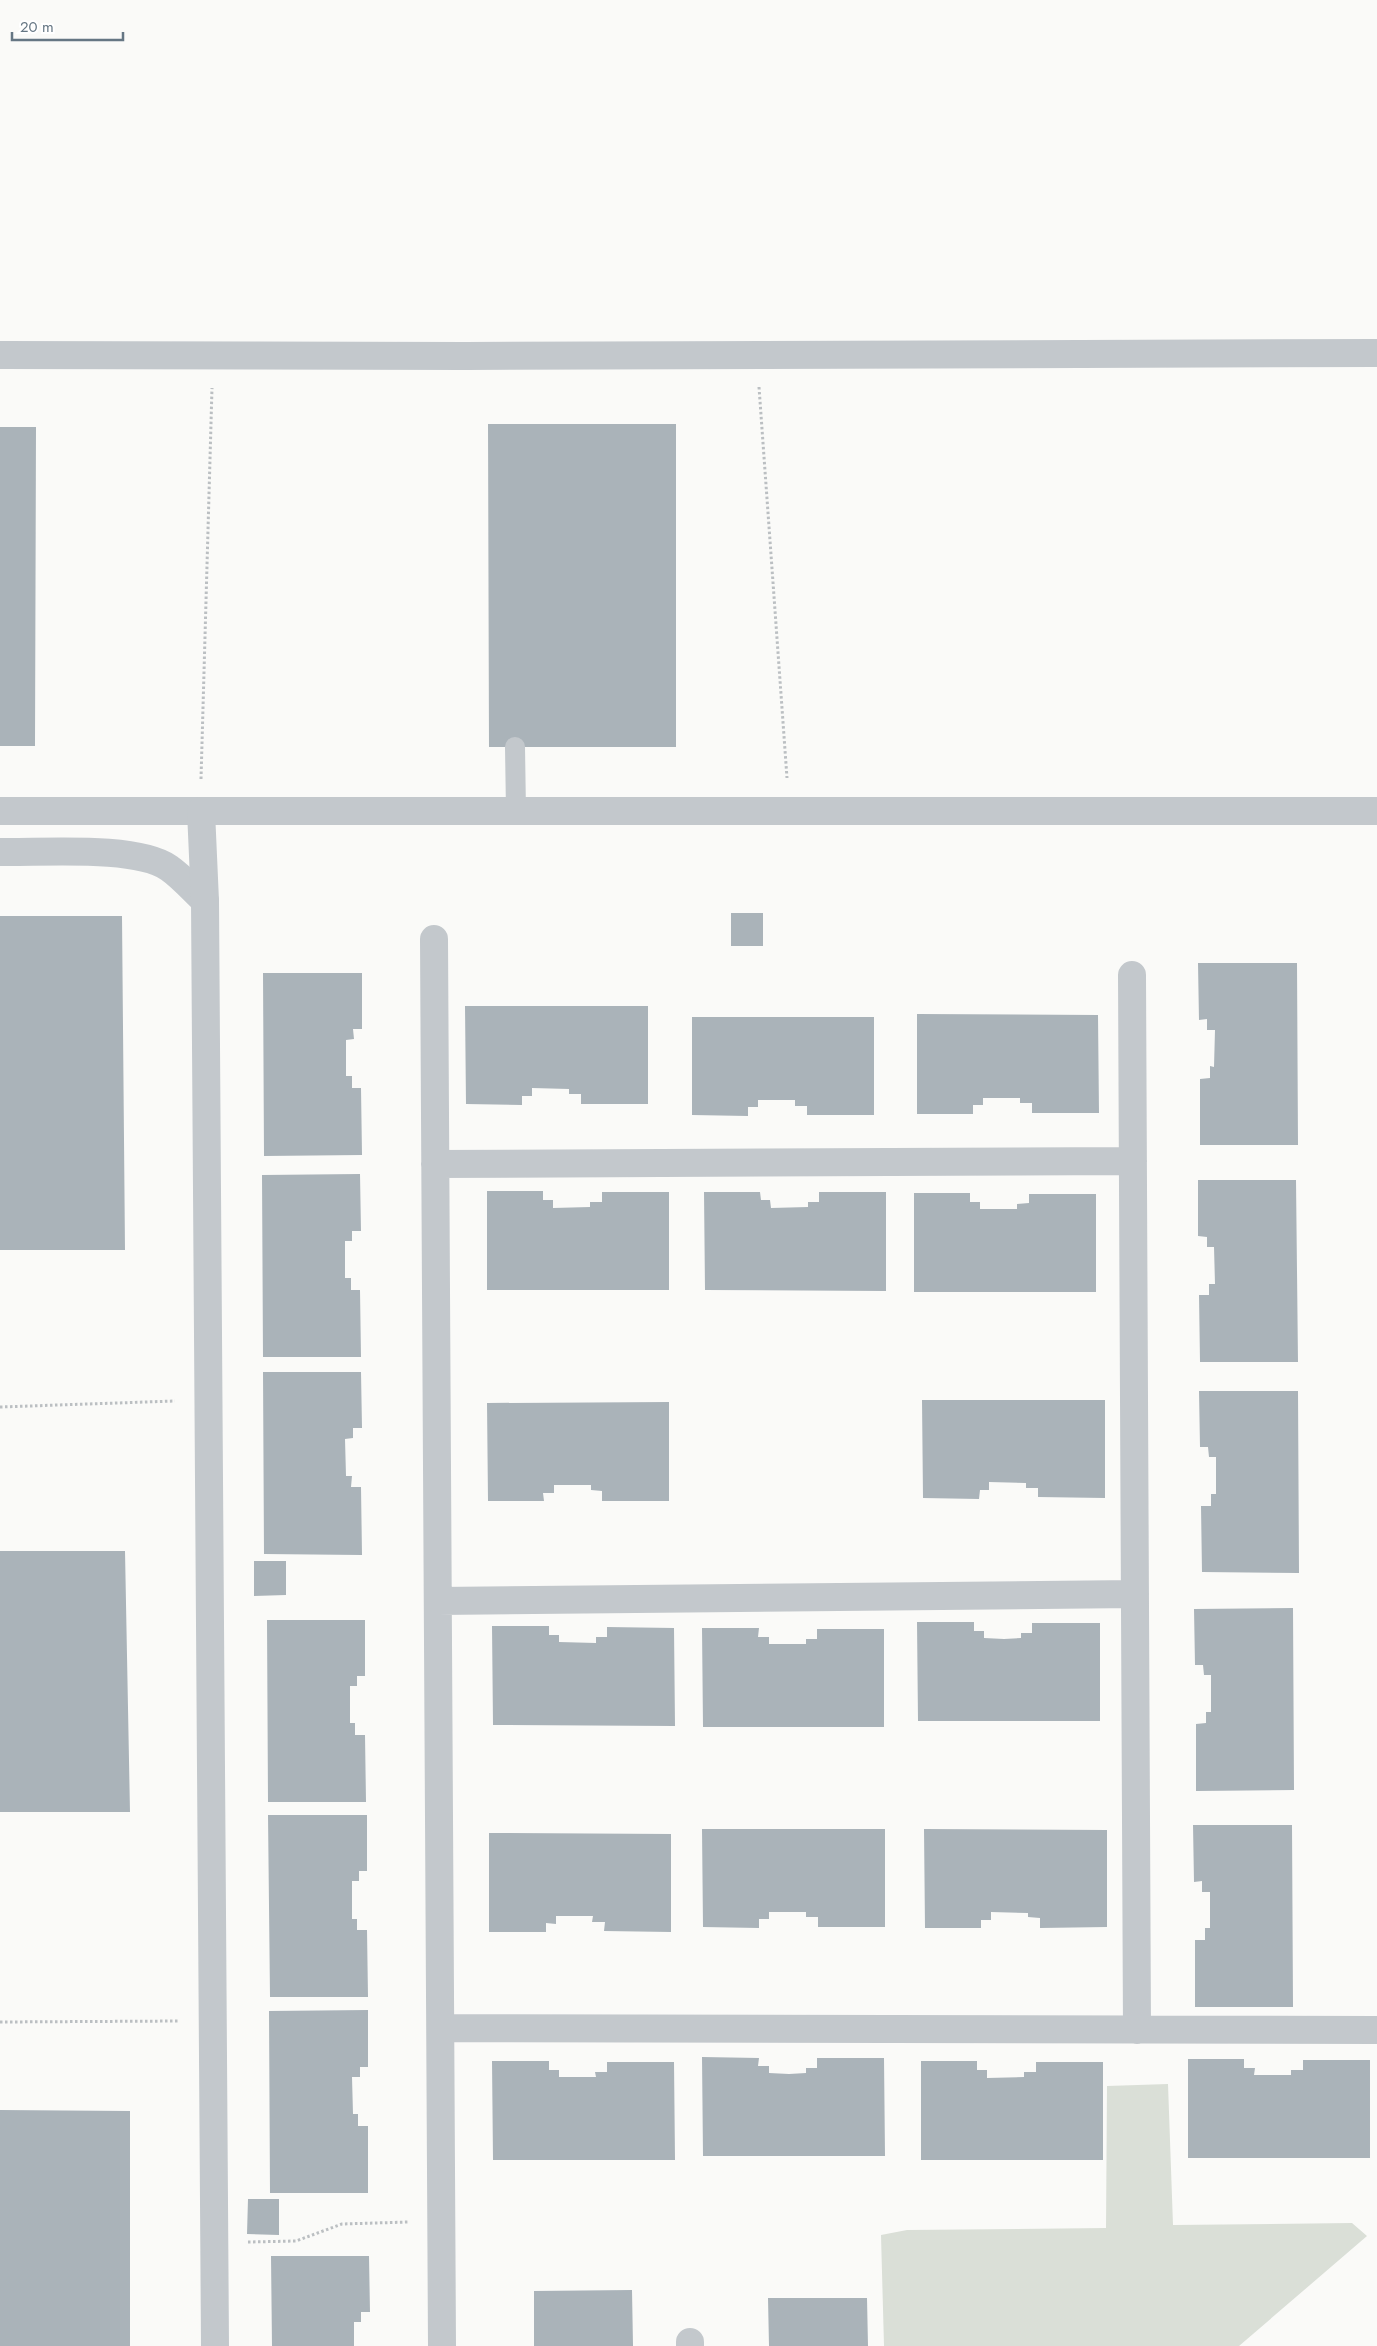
<svg xmlns="http://www.w3.org/2000/svg" width="1377" height="2346" viewBox="0 0 1377 2346" font-family="Jost,sans-serif">
	<rect width="100%" height="100%" fill="#fafaf8"/>
	<path fill="#dadfd7" d="M1168,2084L1173,2225L1352,2223L1367,2236L1239,2346H884L881,2235L907,2230L1106,2228L1107,2086Z"/>
	<path fill="#aab3b9" d="M488,424H676V747H489Z
		M0,427H36L35,746H0Z
		M731,913H763V946H731Z
		M0,916H122L125,1250H0Z
		M1198,963H1297L1298,1145H1200V1079L1210,1078V1066L1214,1067L1215,1030H1207V1019L1199,1020Z
		M263,973H362V1029H353L354,1039L346,1040V1076H352V1088H361L362,1155L264,1156Z
		M465,1006H648V1104H581V1094H569V1089L532,1088V1096H522V1105L466,1104Z
		M917,1014L1098,1015L1099,1113H1032V1103H1020V1098H983V1105H973V1114H917Z
		M692,1017H874V1115H807V1106H795V1100H758V1107H748V1116L692,1115Z
		M360,1174L361,1231H352V1241H345V1278H351V1290H360L361,1357H263L262,1175Z
		M1198,1180H1296L1298,1362H1200L1199,1295H1209V1284H1215L1214,1247H1207V1237L1198,1236Z
		M487,1191H543V1200H553V1208L590,1207V1202H602V1192H669V1290H487Z
		M704,1192H760L761,1200H770L771,1208L808,1207V1202H819V1192H886V1291L705,1290Z
		M914,1193H970V1202H980V1209H1017V1204L1029,1203V1194H1096V1292H914Z
		M263,1372H361L362,1428H353V1438L345,1439L346,1476H352L351,1487H361L362,1555L264,1554Z
		M1199,1391H1298L1299,1573L1202,1572L1201,1506H1211V1494H1216V1457H1209L1208,1447H1200Z
		M922,1400H1105V1498L1038,1497V1488H1026V1483L989,1482V1490H980L979,1499L923,1498Z
		M669,1402V1501H602V1491L591,1490V1485H554V1493H543L544,1501H488L487,1403Z
		M0,1551H125L130,1812H0Z
		M254,1561H286V1595L254,1596Z
		M1293,1608L1294,1790L1196,1791V1724L1206,1723V1712H1211V1675H1204L1203,1665H1195L1194,1609Z
		M267,1620H365V1676H357V1686H350V1723H355V1735H365L366,1802H268Z
		M917,1622H974V1631H984V1638L1004,1639L1021,1638V1633H1032V1623H1100V1721H918Z
		M492,1626H549V1635H559V1642L596,1643V1637H607V1627L674,1628L675,1726L493,1725Z
		M702,1628H759L758,1637H769V1644H806V1639H817V1629H884V1727H703Z
		M268,1815H367V1871H359V1881H352V1919H357V1930H367L368,1997H270Z
		M1193,1825H1292L1293,2007H1195V1940H1205V1928H1210V1892H1202V1881L1194,1882Z
		M702,1829H885V1927H818V1917H806V1912H769V1919H759V1928L703,1927Z
		M924,1829L1107,1830V1927L1040,1928V1918L1028,1917V1913L991,1912V1920H981V1928H925Z
		M489,1833L671,1834V1932L604,1931L605,1922H592L593,1916H556V1924L546,1923V1932H489Z
		M368,2010V2067H360V2077H352L353,2114H358V2126H368V2193H270L269,2011Z
		M702,2057L759,2058L758,2066H769V2073L789,2074L806,2073V2068H817V2058H884L885,2156H703Z
		M1188,2059H1244V2068H1255L1254,2075H1291V2070H1303V2060H1370V2158H1188Z
		M492,2061H549V2070H559V2077H596L595,2072H607V2062H674L675,2160H493Z
		M921,2061H977V2070H987V2078L1024,2077V2072H1036V2062H1103V2160H921Z
		M0,2110L130,2111V2346H0Z
		M248,2199H279V2235L247,2234Z
		M271,2256H369L370,2312H361V2322H354V2346H272Z
		M632,2290L633,2346H534V2291Z
		M768,2298H867L868,2346H769Z"/>
	<g fill="none" stroke-linecap="round" stroke-linejoin="round">
		<path stroke="#bbbfc2" stroke-width="3" stroke-dasharray="2.5 2.5" stroke-linecap="butt" d="M759,387L787,778
			M201,779L212,388
			M0,1407L175,1401
			M0,2022L180,2021
			M248,2242L296,2241L342,2224L409,2222"/>
		<path stroke="#c3c8cc" stroke-width="20" d="M515,747L516,811"/>
		<path stroke="#c3c8cc" stroke-width="28" d="M0,355L466,356L1377,353
			M0,811H201
			M0,852C42,853 136,845 169,868C182,877 193,890 205,901
			M434,939L442,2346
			M1132,975L1137,2030
			M435,1164L1133,1161
			M438,1601L1135,1594
			M441,2028L1377,2030
			M690,2342V2346"/>
		<path stroke="#c3c8cc" stroke-width="28" d="M215,2346L205,901L201,811H1377"/>
	</g>
	<path d="M12 32v8h111v-8" fill="none" stroke="#657683" stroke-width="2.5"/>
	<text x="20" y="32" font-size="15" fill="#657683" stroke="#ffffff" stroke-width="4" paint-order="stroke">20 m</text>
</svg>
